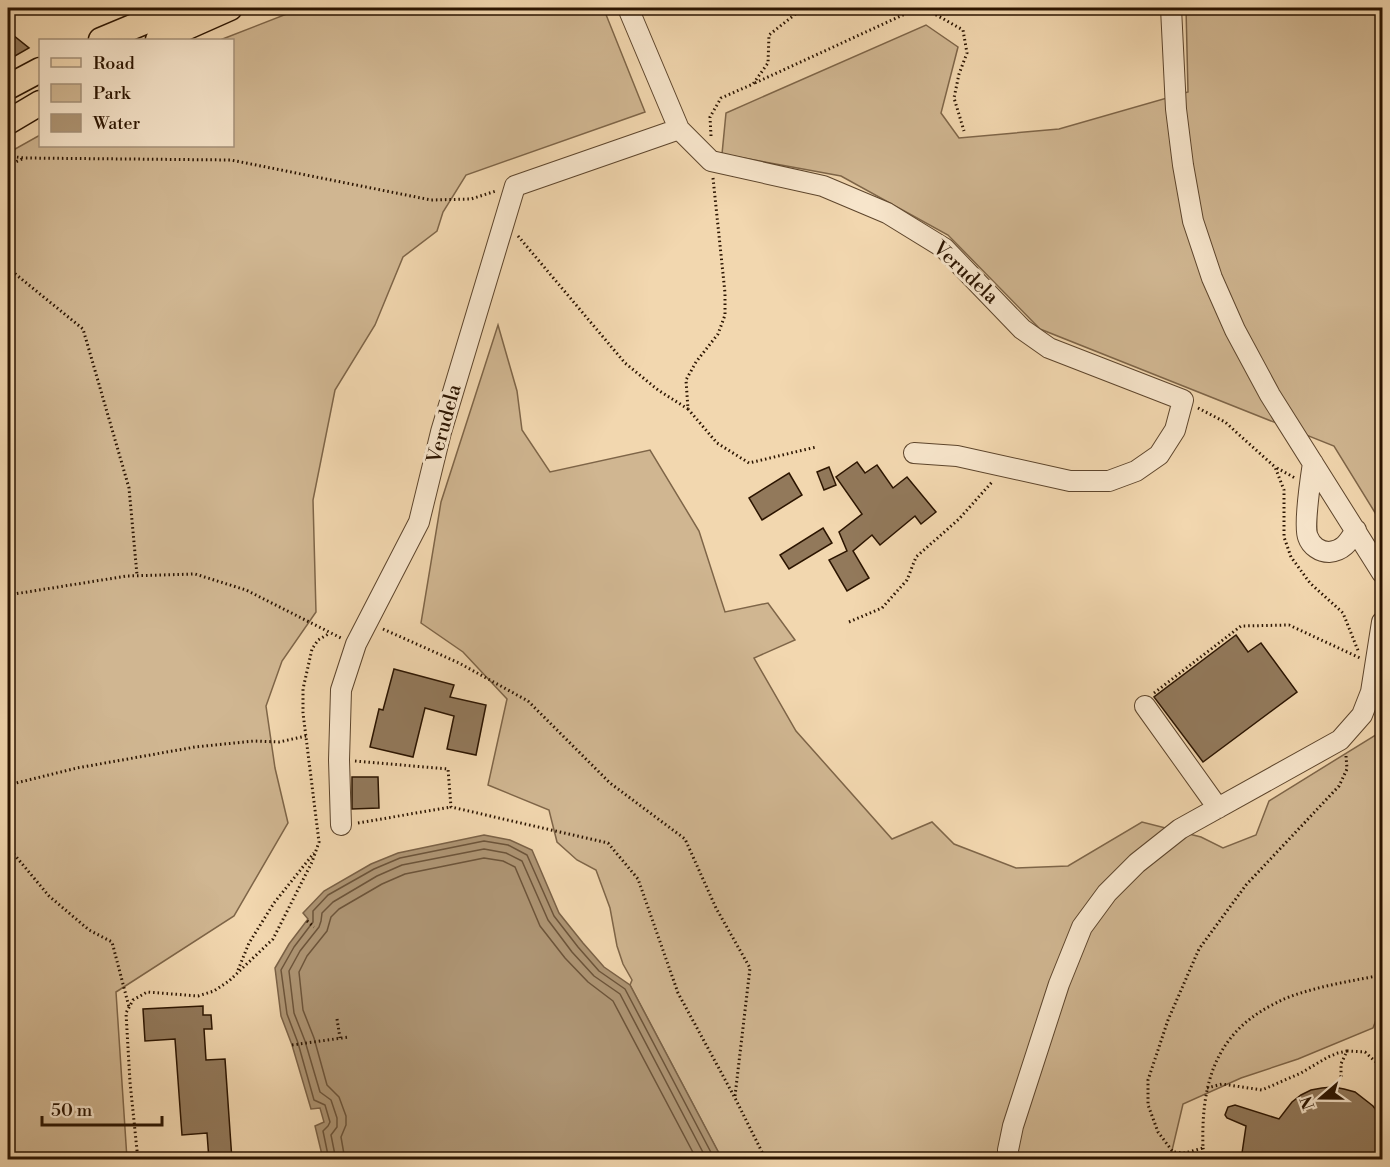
<svg xmlns="http://www.w3.org/2000/svg" width="1390" height="1167" viewBox="0 0 1390 1167" font-family="'Libre Bodoni',serif">
	<rect width="100%" height="100%" fill="#f2d7af"/>
	<filter id="stains"><feTurbulence type="fractalNoise" baseFrequency=".00333" numOctaves="4"/><feColorMatrix values="0 0 0 0 .2 0 0 0 0 .09 0 0 0 0 .02 0 0 0 .5 -.17"/></filter>
	<radialGradient id="worn" r=".72"><stop offset=".6" stop-color="#630" stop-opacity="0"/><stop offset="1" stop-color="#630" stop-opacity=".3"/></radialGradient>
	<path fill="#d0b691" stroke="#7e6548" stroke-width="1.5" d="M302,8H602L605,12L645,112L466,175L443,212L437,231L403,257L375,325L335,390L313,500L316,612L282,661L266,706L275,768L288,823L234,916L116,992L127,1159H8V153L40,135V146H232V40H220Z
		M1186,8H1382V524L1334,446L1040,329L948,235L841,176L722,154L726,113L926,25L958,47L941,113L959,138L1059,129L1188,92Z
		M498,325L517,391L522,430L550,472L650,450L699,531L725,612L768,603L795,640L754,658L796,731L892,839L932,822L954,844L1016,868L1068,866L1142,822L1201,837L1223,848L1256,835L1269,801L1382,731V1004L1373,1028L1298,1059L1241,1078L1183,1104L1170,1159H722L630,985L632,980L623,964L617,946L610,908L596,870L577,860L557,842L549,810L488,785L507,699L463,652L421,623L441,502Z"/>
	<path fill="#ae9574" stroke="#7a6146" stroke-width="1.5" d="M484,835L510,840L532,850L559,913L583,943L604,967L630,985L722,1159H323L315,1126L324,1122L320,1108L311,1109L292,1045L281,1016L275,968L289,944L308,919L303,913L324,891L371,864L398,853Z"/>
	<g fill="none" stroke-linecap="round" stroke-linejoin="round">
		<path stroke="#6c543a" stroke-width="1.5" d="M329,1160L323,1131L328,1126L330,1122L325,1105L314,1100L298,1043L287,1014L281,970L294,947L313,922V911L328,895L374,869L400,858L484,841L508,845L527,855L554,916L578,947L599,971L625,989L715,1160
			M336,1160L331,1135L337,1127V1118L331,1100L320,1092L305,1041L294,1013L289,971L300,951L319,927L321,921L322,913L333,902L377,876L402,865L484,849L506,853L522,861L548,920L572,952L594,976L620,994L707,1160
			M345,1160L341,1137L346,1125V1116L339,1097L327,1085L314,1038L303,1010L299,972L307,956L327,931L331,917L339,909L382,884L405,874L484,858L503,861L515,867L540,926L565,958L588,982L613,1001L697,1160"/>
	</g>
	<path fill="#92795b" stroke="#2b1400" stroke-width="1.5" d="M8,31L29,48L8,60Z
		M857,462L865,473L877,465L893,488L907,477L936,512L921,524L915,516L880,545L872,535L853,551L869,578L847,591L829,560L847,551L839,532L862,514L836,477Z
		M829,467L836,485L824,490L817,472Z
		M789,473L802,495L762,520L749,498Z
		M823,528L832,543L789,569L780,555Z
		M1236,635L1248,652L1261,643L1297,692L1203,762L1154,697Z
		M394,669L454,685L450,697L486,705L476,755L447,749L454,716L425,708L413,757L370,747L379,709L383,710Z
		M352,777H378L379,808L352,809Z
		M203,1006V1015H211L212,1029H204L206,1060L225,1059L232,1160H209L207,1133L182,1135L175,1039L145,1041L143,1009Z
		M1333,1087L1344,1089L1355,1092L1373,1106L1379,1114L1383,1121V1160H1241L1246,1126L1227,1118L1225,1115L1228,1107L1235,1105L1279,1119L1292,1102L1301,1095L1311,1090L1322,1088Z"/>
	<g fill="none" stroke-linecap="round" stroke-linejoin="round">
		<g stroke="#5d452c" stroke-width="22">
			<path id="minor" d="M628,8L679,129L711,161L823,186L887,213L944,248L1022,329L1049,348L1183,400L1175,430L1159,455L1136,471L1109,481H1070L957,456L914,453
				M1171,8L1176,109L1183,165L1193,221L1212,278L1235,330L1270,395L1382,573
				M1313,463C1311,476 1303,528 1308,537C1311,546 1320,552 1329,552C1344,551 1349,541 1356,530
				M1145,706L1218,808
				M341,825L339,760L341,690L356,644L419,522L441,432L515,186L679,129
				M1009,1160L1008,1150L1013,1126L1059,984L1082,927L1107,893L1137,863L1180,829L1340,740L1362,715L1371,692L1382,622"/>
		</g>
		<g stroke="#2b1400" stroke-width="27">
			<path id="major" d="M101,40L178,8
				M158,40L230,8
				M8,87L40,70
				M8,122L40,103"/>
		</g>
		<path stroke="#2b1400" stroke-width="3" stroke-dasharray="1.5 3" stroke-linecap="butt" d="M924,8L963,30L967,53L959,74L954,98L964,131
			M755,83L918,8
			M711,136L710,117L721,98L753,84L768,63L769,35L803,8
			M8,156L24,158L231,160L431,200L471,199L496,191
			M8,164H11L22,159
			M713,178L725,293V315L718,334L696,362L686,380L688,409L717,443L749,463L816,447
			M518,236L625,363L658,390L688,409
			M8,268L83,329L129,488L137,575
			M1198,408L1225,422L1275,467L1284,490V537L1291,557L1310,583L1343,613L1359,653
			M1277,468L1295,478
			M8,595L127,576L195,574L246,590L341,638
			M849,622L882,608L907,580L916,557L959,519L992,482
			M383,629L459,663L528,701L610,783L685,839L716,908L750,968L735,1096
			M1154,693L1241,626L1289,625L1360,658
			M1346,756L1347,769L1339,786L1246,885L1199,949L1168,1020L1148,1080V1105L1158,1132L1173,1152L1185,1153L1203,1148C1201,1086 1214,1035 1272,1005C1278,1002 1283,999 1289,997C1319,986 1351,981 1382,975
			M355,761L448,769L451,807L608,843L638,879L678,993L735,1098L766,1160
			M8,785L77,768L195,747L254,741L279,742L306,736
			M358,823L451,807
			M8,847L49,896L89,930L112,942L129,1007
			M307,921L314,927
			M238,970L249,943L274,903L314,853
			M337,1019L340,1038
			M292,1045L349,1037
			M1347,1051L1365,1052L1376,1062L1382,1061
			M1207,1088L1222,1084L1262,1090L1301,1073L1328,1057L1338,1053L1347,1051L1341,1064V1078
			M1203,1148L1206,1160
			M138,1160L130,1082L126,1013L133,1000L147,992L198,996L214,991L229,981L273,939L312,862L319,842L303,713V689L312,649L318,640L330,633
			M402,1160L418,1157V1160"/>
		<use href="#minor" stroke="#f7e5cb" stroke-width="20"/>
		<use href="#major" stroke="#f2d7af" stroke-width="24"/>
	</g>
	<g text-anchor="middle" dominant-baseline="central" stroke-width="6" stroke-linejoin="round" paint-order="stroke">
		<g font-size="20" fill="#2b1400" stroke="#f7e5cb">
			<text transform="translate(965 273) rotate(43)">Verudela</text>
			<text transform="translate(445 424) rotate(-75)">Verudela</text>
		</g>
	</g>
	<rect width="1390" height="1167" fill="none" stroke="#f2d7af" stroke-width="30"/>
	<rect x="9" y="9" width="1372" height="1149" fill="none" stroke="#2b1400" stroke-width="3"/>
	<rect x="15" y="15" width="1360" height="1137" fill="none" stroke="#2b1400" stroke-width="1.5"/>
	<rect x="39" y="39" width="195" height="108" fill="#f7e5cb" stroke="#a5917a" stroke-width="1.5"/>
	<rect x="51" y="58" width="30" height="9" fill="#f2d7af" stroke="#a5917a" stroke-width="1.5"/>
	<text x="93" y="69" font-size="18" fill="#2b1400">Road</text>
	<rect x="51" y="84" width="30" height="18" fill="#d0b691" stroke="#a5917a" stroke-width="1.5"/>
	<text x="93" y="99" font-size="18" fill="#2b1400">Park</text>
	<rect x="51" y="114" width="30" height="18" fill="#ae9574" stroke="#a5917a" stroke-width="1.5"/>
	<text x="93" y="129" font-size="18" fill="#2b1400">Water</text>
	<g transform="translate(1321 1098) rotate(250)" stroke="#f7e5cb" stroke-width="4.5" paint-order="stroke">
	<path d="M0-4.5L10 22L0 15L-10 22Z" fill="#2b1400"/>
	<text y="-9" font-size="16" font-weight="bold" text-anchor="middle" fill="#2b1400">N</text>
	</g>
	<path d="M42 1116v9h120v-9" fill="none" stroke="#2b1400" stroke-width="3"/>
	<text x="51" y="1116" font-size="18" fill="#2b1400" stroke="#f7e5cb" stroke-width="4.5" paint-order="stroke">50 m</text>
	<rect width="100%" height="100%" filter="url(#stains)"/>
	<rect width="100%" height="100%" fill="url(#worn)"/>
</svg>
